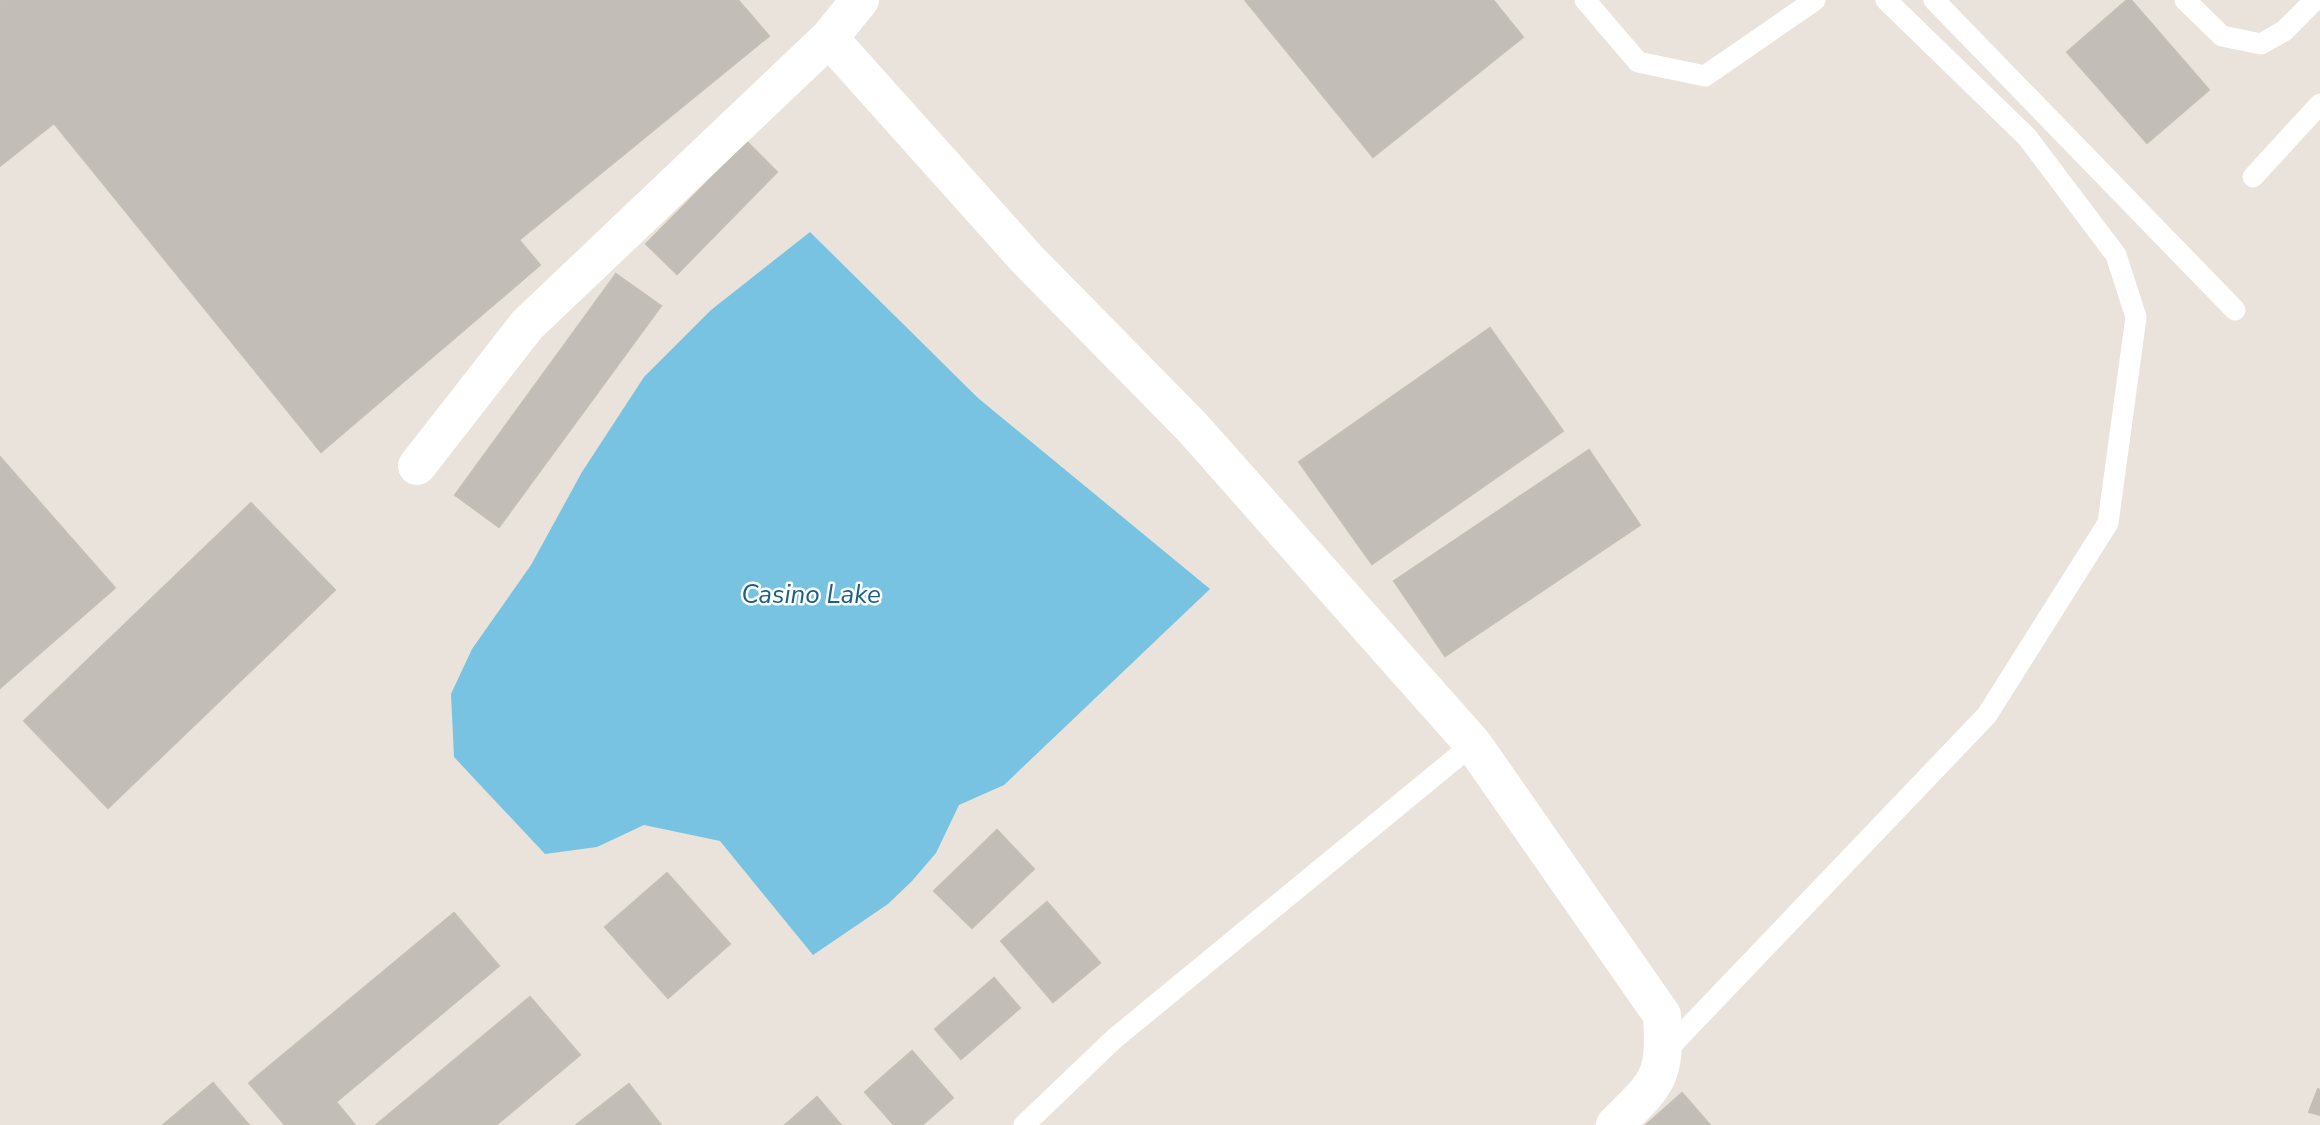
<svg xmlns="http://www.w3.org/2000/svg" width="2320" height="1125" viewBox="0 0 2320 1125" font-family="'Nunito Sans',sans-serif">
	<rect width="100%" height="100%" fill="#e9e3db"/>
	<path fill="#78c3e1" d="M810,232L978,398L1210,589L1004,785L959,805L936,853L912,881L888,904L813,955L720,841L644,825L597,847L545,854L454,757L451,694L472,649L531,565L582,472L644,377L711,310Z"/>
	<path fill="#c2bdb7" stroke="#c4bfb5" stroke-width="2" d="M0,0H738L769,36L519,240L540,265L321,452L54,123L0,166Z
		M1245,0H1493L1523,37L1373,157Z
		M2127,0H2131L2209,90L2147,143L2067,52Z
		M747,142L777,172L677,274L646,244Z
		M616,274L661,306L499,527L455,495Z
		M1490,328L1563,431L1372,564L1299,462Z
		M1589,450L1640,525L1445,656L1394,581Z
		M0,457L115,588L0,688Z
		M251,503L335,590L108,808L24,721Z
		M997,830L1034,869L972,928L934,891Z
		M667,873L730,944L668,998L605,927Z
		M1047,902L1100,963L1053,1002L1001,941Z
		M454,913L499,966L336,1102L355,1125H285L249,1083Z
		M994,978L1020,1008L961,1059L935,1029Z
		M530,997L580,1055L496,1125H376Z
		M912,1051L953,1098L922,1125H894L865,1092Z
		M213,1083L249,1125H163Z
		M629,1084L661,1125H576Z
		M2318,1089L2320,1090V1115L2309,1112Z
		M1682,1093L1710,1125H1646Z
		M817,1097L841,1125H785Z"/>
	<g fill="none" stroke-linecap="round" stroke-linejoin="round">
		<path stroke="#fff" stroke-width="21" d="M1585,0L1638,62L1705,76L1815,0
			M1934,0L2235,310
			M2185,0L2222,36L2261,44L2284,31L2315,0
			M2253,177L2320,104
			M1664,1053L1987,715L2108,523L2136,317L2116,255L2027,137L1886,0
			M1024,1125L1114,1039L1473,744"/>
		<path stroke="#fff" stroke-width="38" d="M829,38L1026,258L1192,427L1473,744L1662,1015C1666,1079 1658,1082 1615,1125
			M417,466L527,325L829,38L860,0"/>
	</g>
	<g text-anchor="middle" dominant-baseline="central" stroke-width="5" stroke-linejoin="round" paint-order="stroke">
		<g font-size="26" font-style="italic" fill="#1a618a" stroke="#fff">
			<text x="811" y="594">Casino Lake</text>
		</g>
	</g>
</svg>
